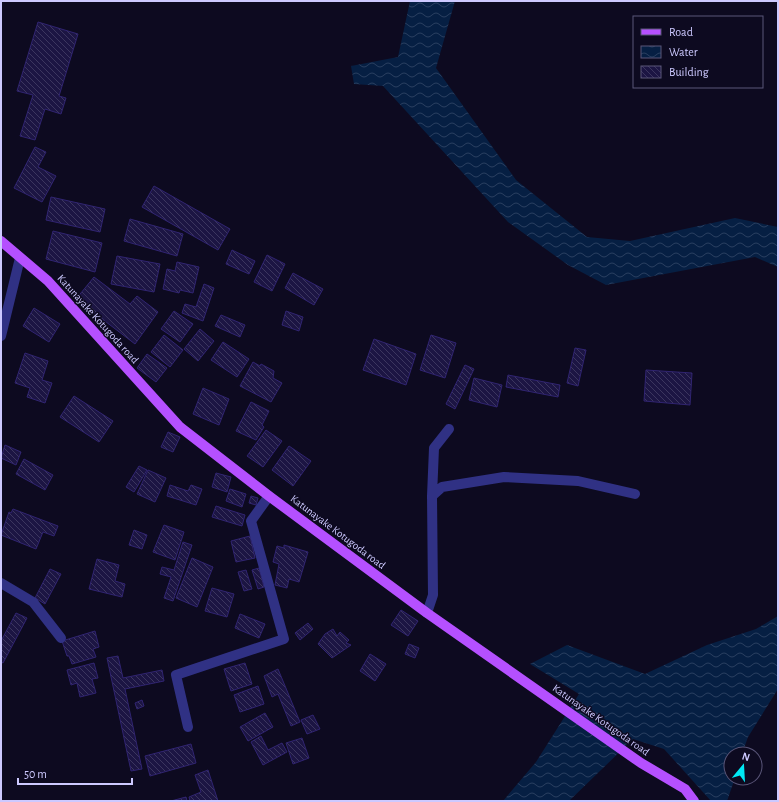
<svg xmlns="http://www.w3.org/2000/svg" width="779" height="802" viewBox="0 0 779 802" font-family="'Alegreya Sans',sans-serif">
	<defs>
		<pattern id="water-waves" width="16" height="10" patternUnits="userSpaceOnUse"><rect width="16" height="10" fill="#061f43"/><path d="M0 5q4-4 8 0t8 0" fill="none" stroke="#293e5f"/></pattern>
		<pattern id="building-back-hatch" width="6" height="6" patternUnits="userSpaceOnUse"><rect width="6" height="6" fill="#1c1543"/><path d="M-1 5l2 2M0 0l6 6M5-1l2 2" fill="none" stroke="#3c365f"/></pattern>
	</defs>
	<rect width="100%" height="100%" fill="#0d0a20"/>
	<path fill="url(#water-waves)" d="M410,1H455L436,68L516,180L587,237L630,241L735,218L778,227V267L755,257L606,285L568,265L508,222L383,86L354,84L351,66L398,57Z
		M778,616V689L748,737L742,754H731V778H735L727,801H711L664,749L633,739L569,801H503L536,762L579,694L530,664L567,645L645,674L707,645L756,629Z"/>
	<path fill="url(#building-back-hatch)" stroke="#302471" d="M38,22L78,34L59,96L66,98L61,114L45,109L35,140L20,136L33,95L17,91Z
		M35,147L46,152L38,167L56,176L42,202L14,188Z
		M154,186L230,229L218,250L142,207Z
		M51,197L105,209L100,232L46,220Z
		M130,219L183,234L177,256L124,241Z
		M53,231L102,243L95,272L46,259Z
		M232,250L255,261L249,274L226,264Z
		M267,255L285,264L272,291L254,282Z
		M117,256L160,264L154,292L111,284Z
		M177,262L199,267L193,293L180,290L179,293L163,289L167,269L175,271Z
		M293,273L323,289L314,305L285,288Z
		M94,277L130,304L137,296L158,312L135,344L76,299Z
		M204,284L214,288L203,321L182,313L185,304L196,307Z
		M34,308L60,324L49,342L23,326Z
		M174,311L193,324L180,342L161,329Z
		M286,311L303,317L299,331L282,325Z
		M221,315L245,325L240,337L215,326Z
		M200,329L214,341L198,361L184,349Z
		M164,335L183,350L170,367L151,352Z
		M431,335L456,343L445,378L420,370Z
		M374,339L416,354L406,385L363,370Z
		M223,342L249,359L237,377L211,360Z
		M575,348L586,350L578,386L567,383Z
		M25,353L48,361L42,380L52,383L45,403L27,397L30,388L15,383Z
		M147,354L167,368L156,382L137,368Z
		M253,362L260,366L261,364L274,371L273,378L282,383L271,402L240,386Z
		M465,365L474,369L455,409L446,404Z
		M646,370L692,373L690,405L644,401Z
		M508,375L560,385L558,397L506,387Z
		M474,378L502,385L497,407L469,400Z
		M203,388L229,399L219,425L193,414Z
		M74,396L113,421L99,442L60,417Z
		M251,402L269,411L262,425L264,427L256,440L236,431Z
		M266,430L282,441L263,467L247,456Z
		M168,432L180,437L173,452L161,447Z
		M5,445L21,452L16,465L1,458Z
		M289,446L311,461L293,486L272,470Z
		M24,459L53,475L45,490L16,474Z
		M139,466L147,470L134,492L126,487Z
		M148,470L166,478L155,502L137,494Z
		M216,473L231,477L227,492L212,487Z
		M170,485L188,491L191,485L202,489L196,505L167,496Z
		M230,489L246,494L242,507L226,501Z
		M251,496L258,498L256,505L249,503Z
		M216,506L245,515L242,526L212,517Z
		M13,509L58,526L54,536L43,532L36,549L1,535L9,512L11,513Z
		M164,525L184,532L175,560L153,552Z
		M134,530L147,535L142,549L129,545Z
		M250,536L255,558L236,562L231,541Z
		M183,542L192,545L173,601L164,598L171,577L160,574L162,567L174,570Z
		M284,545L308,552L299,582L289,579L287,588L275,585L279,564L273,562L277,546L284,548Z
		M192,558L213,567L197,607L176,598Z
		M97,559L119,565L115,581L125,584L122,597L89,589Z
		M259,568L264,587L258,589L252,570Z
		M50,569L61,574L45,604L35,598Z
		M246,570L252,589L244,591L238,572Z
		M212,588L234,594L227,617L205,611Z
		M401,610L418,621L408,636L391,625Z
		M16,613L27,618L3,663L1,662V641Z
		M240,614L265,624L259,638L235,628Z
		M308,623L313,629L300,640L295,633Z
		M333,629L337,636L340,632L349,640L346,643L351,645L332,658L318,644L325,634Z
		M95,631L99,647L93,649L96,657L72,664L69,656H67L62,641Z
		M409,644L419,648L415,658L405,654Z
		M370,654L386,664L375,681L360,671Z
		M118,656L123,678L162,670L164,681L125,689L142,769L131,771L107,658Z
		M94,663L98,678L92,679L96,693L80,697L77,683L71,685L67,670Z
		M245,663L252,684L231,691L224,669Z
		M278,669L300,722L291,726L278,694L272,697L264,676Z
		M258,686L264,704L240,712L234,695Z
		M142,700L144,706L137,709L135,703Z
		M265,713L273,727L248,741L240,727Z
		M313,715L320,729L307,734L301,720Z
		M261,736L268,750L282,743L287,752L263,765L251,742Z
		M302,738L309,758L293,764L286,743Z
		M191,744L196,763L150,776L145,756Z
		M208,770L218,801H190L189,797L201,792L195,775Z
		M186,797L187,801H171Z"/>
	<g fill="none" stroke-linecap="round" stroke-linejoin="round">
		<path stroke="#303184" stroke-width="10" d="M1,336L20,258
			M432,496L434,448L449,429
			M1,583L33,602L61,638
			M427,613L433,595L432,496L442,487L504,477L578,481L635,494
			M188,727L176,675L284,639L251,521L269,496"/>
		<path stroke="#b550ff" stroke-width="10" d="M1,241L48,281L180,427L269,496L427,613L641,763L685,789L694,801"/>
	</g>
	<g text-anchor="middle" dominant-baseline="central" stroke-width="3" stroke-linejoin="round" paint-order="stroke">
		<g font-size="11" fill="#cdc9ff" stroke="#0d0a20">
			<text transform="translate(98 319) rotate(48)">Katunayake Kotugoda road</text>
			<text transform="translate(338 532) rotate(37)">Katunayake Kotugoda road</text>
			<text transform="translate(601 720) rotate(35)">Katunayake Kotugoda road</text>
		</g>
	</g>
	<rect width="779" height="802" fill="none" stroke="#cdc9ff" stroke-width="4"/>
	<rect x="633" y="16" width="130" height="72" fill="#0d0a20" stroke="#5a5679"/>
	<rect x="641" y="29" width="20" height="6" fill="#b550ff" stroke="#5a5679"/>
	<text x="669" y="36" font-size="12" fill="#cdc9ff">Road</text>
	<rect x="641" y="46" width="20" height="12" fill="url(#water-waves)" stroke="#5a5679"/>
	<text x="669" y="56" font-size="12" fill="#cdc9ff">Water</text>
	<rect x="641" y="66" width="20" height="12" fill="url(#building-back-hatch)" stroke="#5a5679"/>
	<text x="669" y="76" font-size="12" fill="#cdc9ff">Building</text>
	<g transform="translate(743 766) rotate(18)"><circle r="19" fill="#0d0a20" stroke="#5a5679"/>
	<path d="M0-3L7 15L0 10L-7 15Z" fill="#00e8f4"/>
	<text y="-6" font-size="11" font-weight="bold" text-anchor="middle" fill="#cdc9ff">N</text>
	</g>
	<path d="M18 778v6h114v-6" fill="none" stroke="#cdc9ff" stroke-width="2"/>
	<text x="24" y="778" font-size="12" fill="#cdc9ff" stroke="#0d0a20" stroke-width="3" paint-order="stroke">50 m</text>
</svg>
